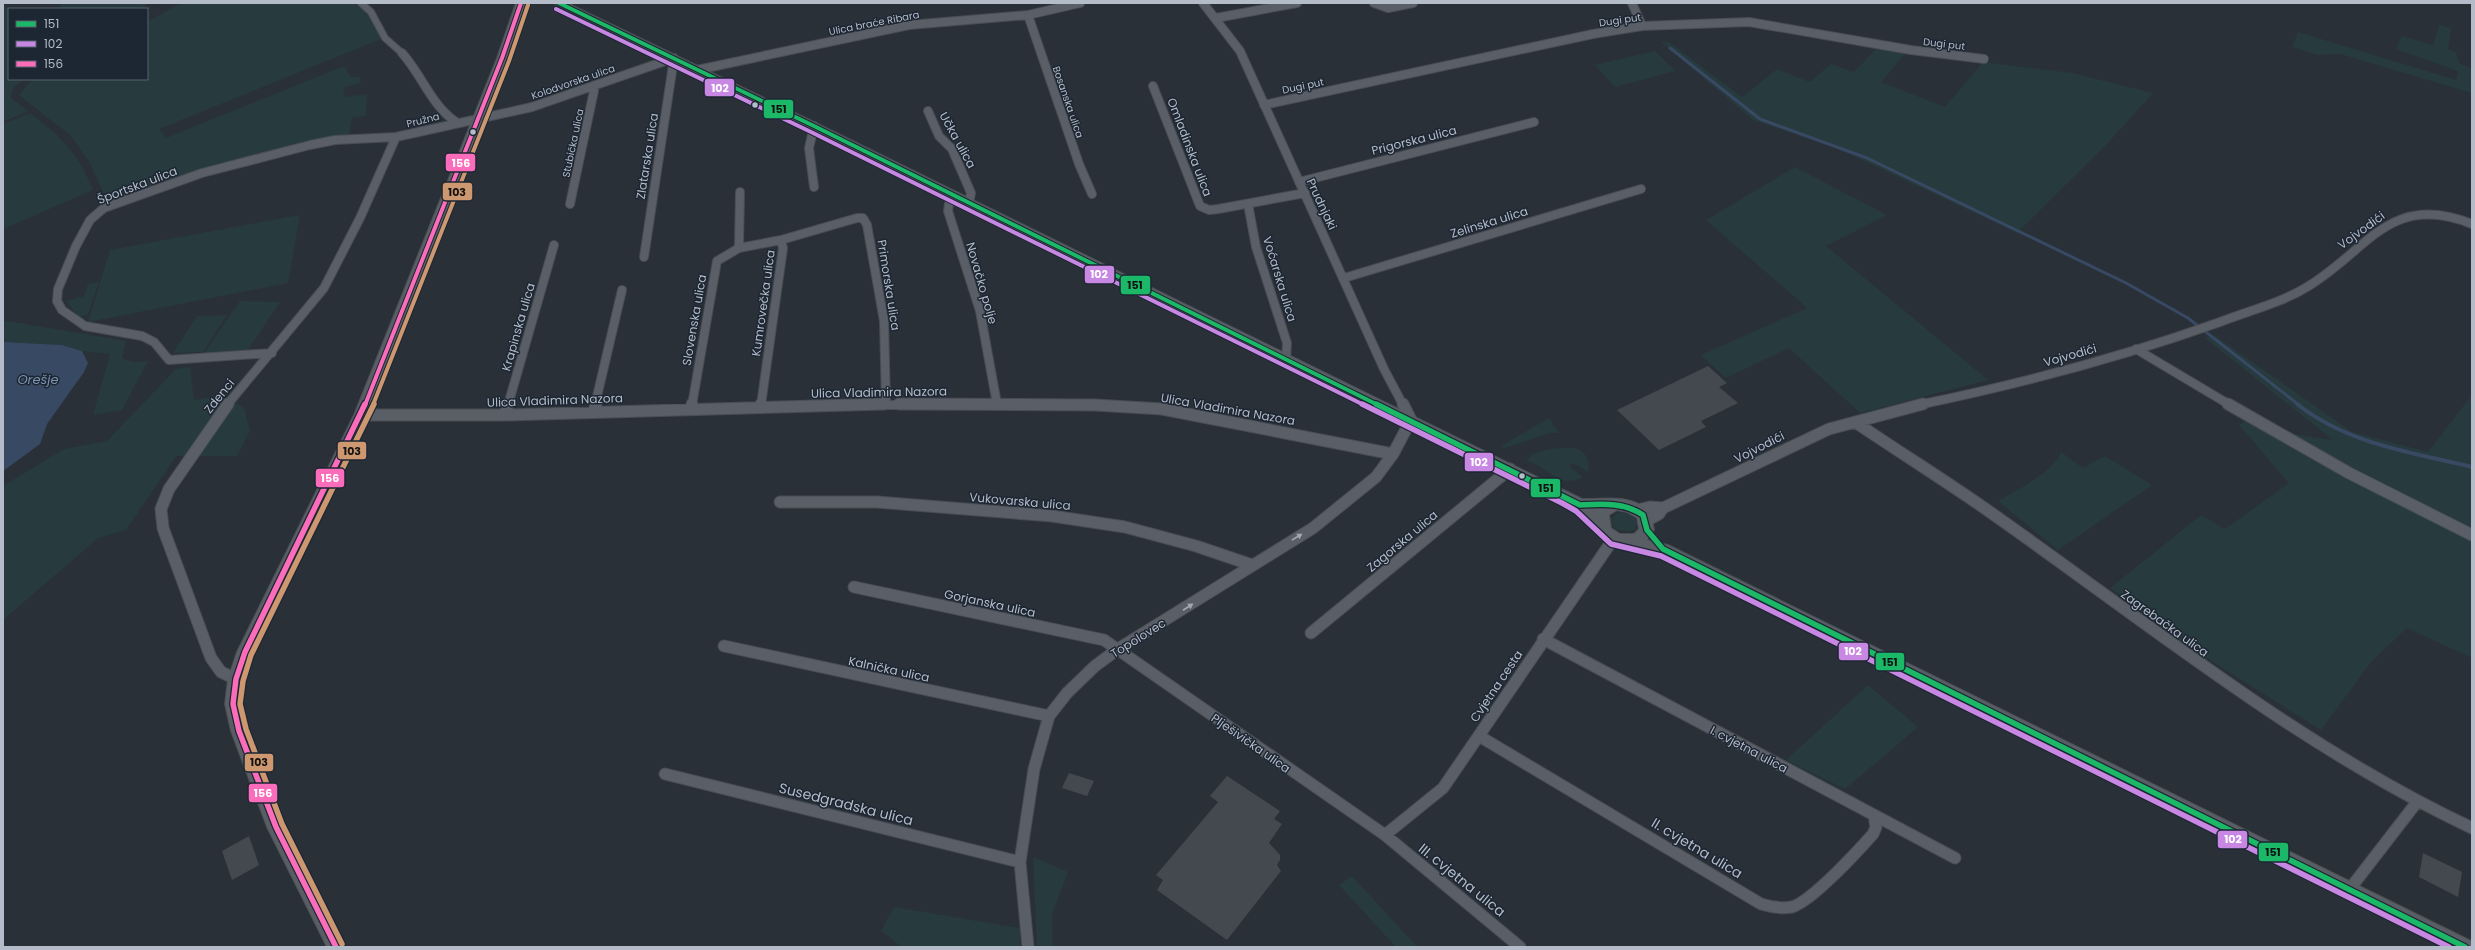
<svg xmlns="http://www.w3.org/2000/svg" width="2475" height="950" viewBox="0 0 2475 950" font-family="Poppins,sans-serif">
	<rect width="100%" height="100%" fill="#2a3038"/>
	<path fill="#273a3e" d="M62,3H149L141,9H60Z
		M181,3H357L368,13L381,39L159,129L166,138L344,66L351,77H359L361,83L345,87L343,97L367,94L366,116L352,118L349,136L118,201L106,199L90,163L71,136L19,95L33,79H147V22Z
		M3,5L9,9V79H24L13,88L11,98L28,111L3,122Z
		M2439,25L2451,28L2448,49L2456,53L2460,64L2472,68V93L2340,54L2319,55L2292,47L2298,32L2456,80L2458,71L2396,49L2402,36L2433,45Z
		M1661,42H1669L1742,97L1777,69L1810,82L1831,64L1854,72L1876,49L1905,54L1881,82L1945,107L1983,62L2072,73L2153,93L2107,144L2017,233L1837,148L1753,120Z
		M1655,51L1675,71L1615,87L1595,65Z
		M30,113C63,139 77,151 93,190L3,229V124Z
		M1795,167L1887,215L1826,246L1988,380L1860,413L1789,348L1726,378L1701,355L1807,308L1706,220Z
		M300,215L288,283L88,322L110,250Z
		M99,282L88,314L79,317L66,301L84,296L88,284Z
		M240,301L280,302L245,354L204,353Z
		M227,315L203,352L173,353L197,316Z
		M8,321L126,341L122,358L133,362L148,361L122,410L93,415L110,354L82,351L62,345L3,342V322Z
		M2214,335L2352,432L2428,452L2472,395V528L2323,452L2293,434L2333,440L2205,338Z
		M190,367L194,400L224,395L244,408L250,431L237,456H176L126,530L98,538L3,620V486L64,449L107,441L176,369Z
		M1549,418L1559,433H1550L1505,448L1501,446Z
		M2245,421L2472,541V658L2407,628L2371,662L2321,730L2189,647L2110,588L2201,515L2225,529L2289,483L2239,425Z
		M1572,448C1584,449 1591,459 1588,472L1573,463L1569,466L1583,477C1566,487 1554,476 1540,467C1536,464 1531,463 1527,460C1535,448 1559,448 1572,448Z
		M2061,452L2083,468L2105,456L2152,485L2058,550L1998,501C2016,490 2054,472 2061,452Z
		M1617,513C1626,511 1633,514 1637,523L1635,529L1628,532L1615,529L1610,520Z
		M1868,685L1918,727L1845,789L1786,760Z
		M1033,857L1068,872L1052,914L1053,947H1037Z
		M1352,876L1410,939L1417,947H1396L1339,885Z
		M894,907L1020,928V947H902L881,931Z"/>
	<path fill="#384963" d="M3,342L62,345L82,351L88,363L84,372L47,424L40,444L3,471Z"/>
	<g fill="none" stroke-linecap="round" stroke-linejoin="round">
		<path stroke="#384963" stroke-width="3" d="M1670,48L1760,119L1867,158L2126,283L2188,318L2299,405"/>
		<path stroke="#384963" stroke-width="4" d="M2297,404C2348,444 2410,452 2472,467"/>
	</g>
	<path fill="#444950" d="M1708,366L1727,383L1719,387L1738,403L1701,421L1706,427L1659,450L1617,410Z
		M1069,773L1094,781L1087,796L1062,788Z
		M1227,776L1280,811L1274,819L1282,824L1269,843L1280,855V860L1277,865L1281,871L1227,940L1157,890L1163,880L1156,875L1218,802L1210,796Z
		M249,836L259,865L232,880L222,851Z
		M2423,853L2462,872L2458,897L2419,877Z"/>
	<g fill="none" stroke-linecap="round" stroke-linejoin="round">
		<g stroke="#484c53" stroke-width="8">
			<path id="pedestrian" d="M361,3L371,12L385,38L402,53"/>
		</g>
		<g stroke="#484c53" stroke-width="10">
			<path id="minor-far1" d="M1203,3L1240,51L1384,369L1403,405
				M1374,3L1388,8L1413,3
				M1632,3L1642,26
				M1028,15L1079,164L1092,194
				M1216,18L1297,3
				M402,53C422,75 431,105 456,122
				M697,70L909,25L1028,15L1080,3
				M1153,86L1200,206L1209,210L1218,209L1305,193
				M1264,105L1593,34L1642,26L1749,22L1911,50L1984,59
				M928,111L939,136L952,149L971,193L969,203
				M814,126L809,148L814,187
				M1299,182L1534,122
				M955,196L949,204L948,211L980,311L997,404
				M570,204L595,86
				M1248,204L1256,247L1287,343L1286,360
				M739,246L740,192
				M1344,278L1641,189
				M2136,349L2230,405
				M272,353L169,360L154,342L142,336L85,326L62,310L57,301L58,289L76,246L90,220L104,208L202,173L310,145L335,140L396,137L532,107L674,58L644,257
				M227,405L324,288L360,218L396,137
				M508,405L554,245
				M595,405L622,290
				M692,405L717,261L739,248L781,240
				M761,405L783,248L781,240L857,218H863L867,225L884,321L886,404
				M849,405H1096
				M1918,405C2020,384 2122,357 2220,322C2248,311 2281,303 2307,287C2368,251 2389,191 2472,224"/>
		</g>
		<g stroke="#484c53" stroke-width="13">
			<path id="minor" d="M228,404L169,489L161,509L163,528L211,658L221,672L236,679
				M899,404L1095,405L1162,409L1393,454
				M2228,404L2349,473L2472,535
				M761,407V404
				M691,409L692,404
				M594,411L596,404
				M361,415H505L884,404
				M505,415L508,404
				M1855,422C1902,454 1951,484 1997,517C2152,626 2300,747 2472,828
				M780,502H877L1052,516L1125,527L1196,546L1252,565
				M1637,510L1650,507L1663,508L1829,429L1923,404
				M1646,521L1659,514L1663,508
				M854,587L1104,640L1385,835L1520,947
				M1311,633L1510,469
				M1543,639L1955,858
				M724,646L1049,716
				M1479,736L1761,904C1771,907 1781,909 1792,907C1812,901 1858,851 1873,834L1876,827L1874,816
				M665,774L1020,862
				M1385,835L1443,788L1614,538
				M2349,890L2417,802
				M1028,947L1020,862L1034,769L1049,716L1067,693L1095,666L1118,649L1313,528L1376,477L1393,454L1411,420L1403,404"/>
		</g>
		<g stroke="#484c53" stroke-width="2">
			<path id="secondary" d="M516,3H526L507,58L368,415L253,652L244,679L241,704L247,731L283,824L345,947H327L267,827L231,731L225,704L228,679L237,652L354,415L497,58Z
				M554,3H567L818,124L1582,499C1602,500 1634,493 1648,512C1652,516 1653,525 1654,530L1647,540L1668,545L2471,941L2472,947H2446L1661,555L1606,540L1575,509ZM1617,510L1627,512L1637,518L1639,529L1634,534H1620L1611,528L1609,515Z"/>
		</g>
		<use href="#pedestrian" stroke="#5a5e66" stroke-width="6"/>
		<use href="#minor-far1" stroke="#5a5e66" stroke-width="8"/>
		<use href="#minor" stroke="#5a5e66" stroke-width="11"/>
		<use href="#secondary" fill="#595d64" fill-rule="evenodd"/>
		<g stroke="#1d2633" stroke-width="6">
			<path id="bus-1-far1" d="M559,3L814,126L1378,405"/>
		</g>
		<g stroke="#1d2633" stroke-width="8">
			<path id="bus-1" d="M1376,404L1580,505C1602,504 1624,502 1643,515L1647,530L1663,549L2465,947"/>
		</g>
		<g stroke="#1d2633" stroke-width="6">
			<path id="bus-2-far1" d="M556,9L811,132L1364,405"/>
		</g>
		<g stroke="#1d2633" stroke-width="8">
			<path id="bus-2" d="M1362,404L1562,503L1576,511L1611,544L1661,556L2449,947"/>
		</g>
		<g stroke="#1d2633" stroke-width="6">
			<path id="bus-3-far1" d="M365,405L502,58L521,3"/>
		</g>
		<g stroke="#1d2633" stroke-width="8">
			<path id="bus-3" d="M336,947L276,827L239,731L233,704L236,679L245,652L365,404"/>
		</g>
		<g stroke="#1d2633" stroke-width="6">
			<path id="bus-4-far1" d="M373,405L509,61L528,5"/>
		</g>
		<g stroke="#1d2633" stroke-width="8">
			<path id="bus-4" d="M342,944L282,824L246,729L240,704L243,681L251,655L374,404"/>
		</g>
		<use href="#bus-1-far1" stroke="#1ab867" stroke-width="4"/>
		<use href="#bus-1" stroke="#1ab867" stroke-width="5.5"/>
		<use href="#bus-2-far1" stroke="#c787e3" stroke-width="4"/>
		<use href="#bus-2" stroke="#c787e3" stroke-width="5.5"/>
		<use href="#bus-3-far1" stroke="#fb6dba" stroke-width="4"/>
		<use href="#bus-3" stroke="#fb6dba" stroke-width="5.5"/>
		<use href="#bus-4-far1" stroke="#cd976f" stroke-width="4"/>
		<use href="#bus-4" stroke="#cd976f" stroke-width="5.5"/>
	</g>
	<defs><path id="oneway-solid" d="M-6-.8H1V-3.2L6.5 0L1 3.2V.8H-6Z"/></defs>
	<g fill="#a2a9b5">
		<use href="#oneway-solid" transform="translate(1297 537) rotate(-31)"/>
		<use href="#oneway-solid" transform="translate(1188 607) rotate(-33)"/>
	</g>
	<g fill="#b4bcc9" stroke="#1d2633" stroke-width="1.5">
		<circle cx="755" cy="105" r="3.5"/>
		<circle cx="473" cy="132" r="3.5"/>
		<circle cx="1522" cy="476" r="3.5"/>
	</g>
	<g text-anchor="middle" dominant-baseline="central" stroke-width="3" stroke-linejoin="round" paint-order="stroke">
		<g font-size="10" fill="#b4bcc9" stroke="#1d2633">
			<text transform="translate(1620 20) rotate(-8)">Dugi put</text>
			<text transform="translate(874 23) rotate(-11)">Ulica braće Ribara</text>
			<text transform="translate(1944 44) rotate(7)">Dugi put</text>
			<text transform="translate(573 82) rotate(-19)">Kolodvorska ulica</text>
			<text transform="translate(1303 86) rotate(-12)">Dugi put</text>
			<text transform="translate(1068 102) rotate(71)">Bosanska ulica</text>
			<text transform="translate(423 120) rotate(-14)">Pružna</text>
			<text transform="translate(573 143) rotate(-78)">Stubička ulica</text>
		</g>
		<g font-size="12" fill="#b4bcc9" stroke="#1d2633">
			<text transform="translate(958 140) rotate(61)">Učka ulica</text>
			<text transform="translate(1414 140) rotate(-14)">Prigorska ulica</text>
			<text transform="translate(1190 147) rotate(69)">Omladinska ulica</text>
			<text transform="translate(647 156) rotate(-81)">Zlatarska ulica</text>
			<text transform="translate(137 185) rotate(-21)">Športska ulica</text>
			<text transform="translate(1322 204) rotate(65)">Prudnjaki</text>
			<text transform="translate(1489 222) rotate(-17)">Zelinska ulica</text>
			<text transform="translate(2361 230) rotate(-36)">Vojvodići</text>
			<text transform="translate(1280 279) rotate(73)">Voćarska ulica</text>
			<text transform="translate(982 283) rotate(74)">Novačko polje</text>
			<text transform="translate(889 285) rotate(81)">Primorska ulica</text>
			<text transform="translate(763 303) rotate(-82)">Kumrovečka ulica</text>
			<text transform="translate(694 320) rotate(-80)">Slovenska ulica</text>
			<text transform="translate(518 327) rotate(-74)">Krapinska ulica</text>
			<text transform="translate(2070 355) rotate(-16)">Vojvodići</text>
			<text transform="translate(879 392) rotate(-1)">Ulica Vladimira Nazora</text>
			<text transform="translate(219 396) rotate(-51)">Zdenci</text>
			<text transform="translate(555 400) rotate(-2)">Ulica Vladimira Nazora</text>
			<text transform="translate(1228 409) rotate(10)">Ulica Vladimira Nazora</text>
			<text transform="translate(1759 447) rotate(-27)">Vojvodići</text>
			<text transform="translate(1020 501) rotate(5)">Vukovarska ulica</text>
			<text transform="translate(1402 541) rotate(-40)">Zagorska ulica</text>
			<text transform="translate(990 603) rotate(12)">Gorjanska ulica</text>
			<text transform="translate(2165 623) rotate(36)">Zagrebačka ulica</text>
			<text transform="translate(1138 638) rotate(-32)">Topolovec</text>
			<text transform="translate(889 669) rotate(12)">Kalnička ulica</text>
			<text transform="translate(1496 686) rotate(-56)">Cvjetna cesta</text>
			<text transform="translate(1251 743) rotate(35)">Plješivička ulica</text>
			<text transform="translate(1749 749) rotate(28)">I. cvjetna ulica</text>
		</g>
		<g font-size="13" font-style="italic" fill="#7c92b1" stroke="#1d2633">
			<text x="38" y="379">Orešje</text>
		</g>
		<g font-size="14" fill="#b4bcc9" stroke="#1d2633">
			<text transform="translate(846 804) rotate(14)">Susedgradska ulica</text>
			<text transform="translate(1697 848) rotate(31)">II. cvjetna ulica</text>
			<text transform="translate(1462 880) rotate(39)">III. cvjetna ulica</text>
		</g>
	</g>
	<g stroke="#1d2633" stroke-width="1.5">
		<rect x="704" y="78" width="31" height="19" rx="4" fill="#c787e3"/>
		<rect x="763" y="99" width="31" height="20" rx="4" fill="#1ab867"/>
		<rect x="445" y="153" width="31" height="19" rx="4" fill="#fb6dba"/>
		<rect x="442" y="182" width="31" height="19" rx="4" fill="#cd976f"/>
		<rect x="1084" y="265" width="31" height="19" rx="4" fill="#c787e3"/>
		<rect x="1120" y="275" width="31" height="20" rx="4" fill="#1ab867"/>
		<rect x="337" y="441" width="30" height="19" rx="4" fill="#cd976f"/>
		<rect x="1464" y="452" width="30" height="20" rx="4" fill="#c787e3"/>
		<rect x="315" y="468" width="30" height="20" rx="4" fill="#fb6dba"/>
		<rect x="1530" y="478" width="31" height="20" rx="4" fill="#1ab867"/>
		<rect x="1838" y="642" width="31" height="19" rx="4" fill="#c787e3"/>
		<rect x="1875" y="652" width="30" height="19" rx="4" fill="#1ab867"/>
		<rect x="244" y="753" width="30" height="19" rx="4" fill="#cd976f"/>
		<rect x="248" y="783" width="30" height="20" rx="4" fill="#fb6dba"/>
		<rect x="2217" y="830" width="31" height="19" rx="4" fill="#c787e3"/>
		<rect x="2258" y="842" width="31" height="20" rx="4" fill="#1ab867"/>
	</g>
	<g font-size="11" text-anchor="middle" font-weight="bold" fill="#fff">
		<text x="720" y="92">102</text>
		<text x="461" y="167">156</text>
		<text x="1099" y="278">102</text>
		<text x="1479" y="466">102</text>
		<text x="330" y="482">156</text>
		<text x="1853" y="655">102</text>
		<text x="263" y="797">156</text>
		<text x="2233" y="843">102</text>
	</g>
	<g font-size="11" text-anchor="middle" font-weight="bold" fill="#111">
		<text x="779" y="113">151</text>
		<text x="457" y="196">103</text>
		<text x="1135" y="289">151</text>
		<text x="352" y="455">103</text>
		<text x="1546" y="492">151</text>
		<text x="1890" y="666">151</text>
		<text x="259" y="766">103</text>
		<text x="2273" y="856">151</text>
	</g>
	<rect width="2475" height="950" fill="none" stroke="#b4bcc9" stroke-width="8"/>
	<rect x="8" y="8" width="140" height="72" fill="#1d2633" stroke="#59626f"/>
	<rect x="16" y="21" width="20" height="6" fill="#1ab867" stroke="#59626f"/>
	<text x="44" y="28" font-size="12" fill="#b4bcc9">151</text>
	<rect x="16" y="41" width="20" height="6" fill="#c787e3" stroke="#59626f"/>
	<text x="44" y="48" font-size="12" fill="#b4bcc9">102</text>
	<rect x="16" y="61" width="20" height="6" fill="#fb6dba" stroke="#59626f"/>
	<text x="44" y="68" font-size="12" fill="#b4bcc9">156</text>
</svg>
